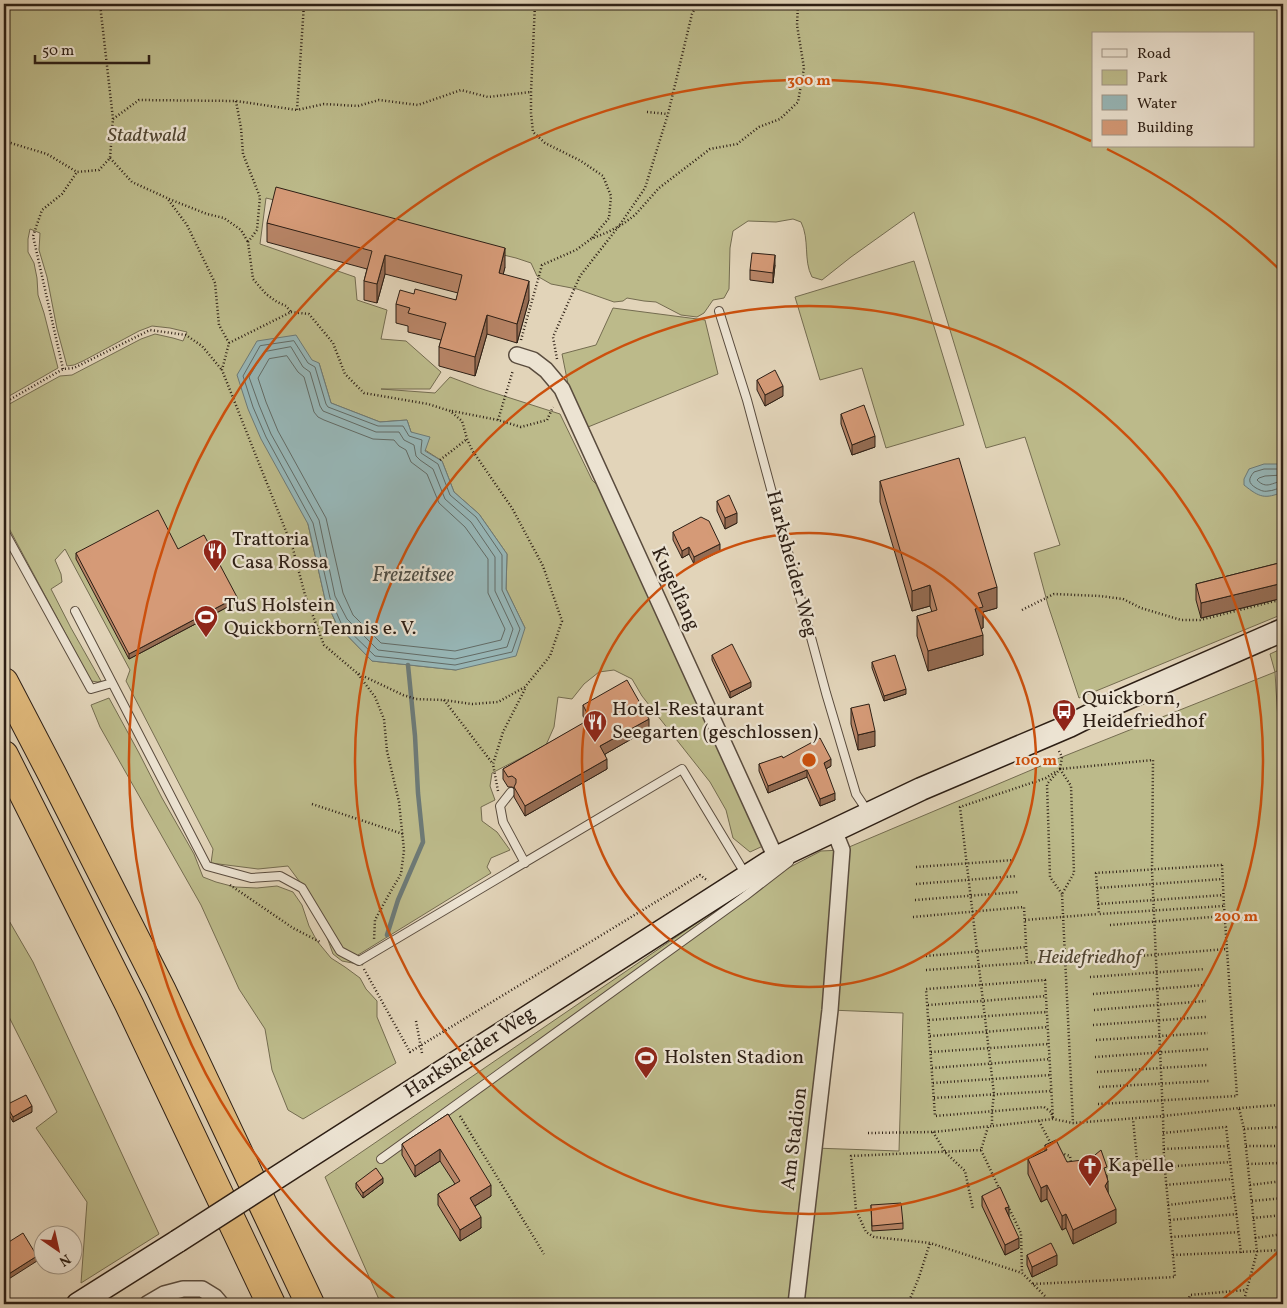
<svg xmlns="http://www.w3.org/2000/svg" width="1287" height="1308" viewBox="0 0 1287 1308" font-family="Vollkorn,serif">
	<rect width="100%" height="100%" fill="#e2d4b9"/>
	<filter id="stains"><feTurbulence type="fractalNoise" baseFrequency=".004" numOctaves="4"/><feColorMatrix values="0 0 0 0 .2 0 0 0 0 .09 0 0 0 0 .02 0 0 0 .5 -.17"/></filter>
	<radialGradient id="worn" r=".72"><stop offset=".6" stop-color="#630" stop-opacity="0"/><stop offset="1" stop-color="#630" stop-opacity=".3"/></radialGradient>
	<path fill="#bcba8a" stroke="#746c50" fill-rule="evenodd" d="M4,4H1283V614L1079,698L1048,605L1034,553L1060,545L1025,437L986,448L914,212L851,257L822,280L812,277C803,260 810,240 801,222L793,219L776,222L748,221L733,231L730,248L729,289L724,298L713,300L704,313L697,317L681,315L656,302L644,301L627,298L623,301L614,302L577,289L551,284L537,276L531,263L516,258L266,198L260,244L355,277L357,300L387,310L381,339L406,341L441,372L430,389H381L435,393L450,377L479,388L560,414L592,480L610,498L763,846L750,852L733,838L726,810L710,782L642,696L632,679L614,670L599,672L584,684L572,699L558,697L554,727L546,745L492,773L490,786L495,800L481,807L482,821L497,832L510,850L491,858L487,867L491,873L358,955L363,965L342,961L333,954L314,901L288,866L258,869L211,863L213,849L126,681L130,670L65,549L55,560L61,574L62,582L51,589L71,628L101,681L98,682L91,681L4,519V407L60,376L72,375L141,339L155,334L173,338L183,341L187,332L170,328L152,326L139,331L83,361L74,365L67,366L57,329L47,277L39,250L40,233L30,229L28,239V252L34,263L37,278L38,295L44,313L58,368L4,399ZM1093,34H1253V146H1093ZM319,363L331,403L380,422L407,420L411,432L425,450L442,461L454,492L479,514L507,554L506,589L525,628L456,670L372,661L337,625L325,599L308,524Z
		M914,261L964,425L886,448L862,368L820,380L795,297Z
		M613,308L705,320L718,374L588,427L568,384L562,354L596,345Z
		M1283,648V668L1275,672L1283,803V1304H381L325,1177L742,892L821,851L842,850L1062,757L1275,672L1270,654ZM830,1010L903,1013L899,1151L814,1148Z
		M109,698L139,753L162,798L194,854L203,877L216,882L235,887L257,888L277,886L293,892L302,905L309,926L317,941L331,958L345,967L360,978L366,989L377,1001V1017L396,1063L303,1119L288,1110L272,1070L265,1029L239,989L201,905L100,727L91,705Z
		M4,912L33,962L159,1234L81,1283L87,1202L36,1128L57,1112L4,1007Z"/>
	<path fill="#97b7b8" stroke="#6d7a77" d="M296,335L312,360L319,363L331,403L380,422L407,420L411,432L430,437L425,451L442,461L454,492L479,514L507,554L506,589L525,628L516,656L456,670L372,661L337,625L325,599L308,524L261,439L248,409L237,375L257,341Z
		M1264,464H1283V492C1265,499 1260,498 1244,485V479L1249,469Z"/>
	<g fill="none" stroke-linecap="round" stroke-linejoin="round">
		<path stroke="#626b66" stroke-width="1" d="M294,341L308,363L315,367L326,404L328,407L378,426H403L409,436L422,440L421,449V453L438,464L450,495L476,517L502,555V590L520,629L512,652L455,665L375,656L341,623L330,598L313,523L266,437L253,407L243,376L260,346Z
			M291,347L303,367L310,372L320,406L323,411L376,432H399L404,440L414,445L416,456L420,460L433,469L445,499L471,522L495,557V591L513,629L507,647L455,659L378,650L347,619L335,596L319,520L271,434L259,405L249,377L264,352Z
			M287,356L298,372L304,377L314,412L318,417L324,420L373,439L394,440L399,446L406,450L411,462L427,474L439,503L465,527L488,559V593L505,629L501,640L455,651L381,643L353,615L343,593L326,518L278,431L266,402L258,378L269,359Z
			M1283,469H1264L1254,472C1248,479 1248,483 1256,488C1260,490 1263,492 1268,491C1273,491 1278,488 1283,487
			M1283,475L1265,476L1259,478L1257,480C1267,490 1272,482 1283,481"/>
		<path stroke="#6d7a77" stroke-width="4.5" d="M387,935L398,900L423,842L418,793L415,736L408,665"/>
		<g stroke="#5a4c3e" stroke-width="10">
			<path id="lane" d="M719,311L747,400L826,693L856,794L868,812
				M4,531L91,689L112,683
				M75,611L207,866L251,878L280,876L302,888L340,951L359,961L682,769L746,875
				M511,792L500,806L503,822L525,863
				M381,1159L745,896L789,862"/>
		</g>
		<g stroke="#5a4c3e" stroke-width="18">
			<path id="street" d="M517,355L533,360L546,370L562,389L776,858
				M147,1304L164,1294L183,1289H202L215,1297L221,1304
				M796,1304L830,1010L842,850L834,830"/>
		</g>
		<g stroke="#2d1f15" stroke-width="25">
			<path id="secondary" d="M304,1160L776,858L921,789L1069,726L1109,706L1283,630
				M78,1304L178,1241"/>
		</g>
		<g stroke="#2d1f15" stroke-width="30">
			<path id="highway" d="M4,682L52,774L161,989L310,1304
				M4,755L129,1004L271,1304"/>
		</g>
		<path stroke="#2d1f15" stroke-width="2.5" stroke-dasharray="1 2.5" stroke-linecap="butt" d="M304,4L297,110L324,104L358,106L379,100L418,105L461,90L488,97L531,92
			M535,4L531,92V113L533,132L545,143L581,161L603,176L611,196L609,218L592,238
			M236,101L241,128L243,154L260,197L257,230L248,242L253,279L266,294L277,302L286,306L291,312
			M647,112L668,114
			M113,119L139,100L236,101L297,110
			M4,141L47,154L77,172L99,170L110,158L113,119L100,4
			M110,158L132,182L167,198L187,225L215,283L219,325L229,343
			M169,199L207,214L224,218L241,230L248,242
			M291,312L309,314L333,343L345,374L364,393L428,404L450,411L462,421L467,439L472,450L512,508L543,566L562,621L550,656L525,687L498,702L472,704L444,700L416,699L403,695L357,673L324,645L305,595L293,549L222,370L229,343Z
			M521,340L542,265L576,250L591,239L608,232L623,224L635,215L659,188L710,149L737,144L759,127L780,119L798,102L804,68L797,25L798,4
			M557,359L553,337L580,276L619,226L645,188L668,114L692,14L697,4
			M63,369L33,236L42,210L62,194L77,172
			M4,403L63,369L74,368L150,330L186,335L202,346L222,370
			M452,411L498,420L521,427L547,420L553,407
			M498,420L513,370
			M440,460L467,439
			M1022,610L1054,594L1100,596L1123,599L1141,608L1181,620H1200L1283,599
			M358,674L375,697L384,719L387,751L399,802L404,850L401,874L388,896L375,920L374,940
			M444,700L493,764
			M1059,751L1062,757L1060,769
			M1060,769L1071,786L1074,873L1062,894L1073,1123
			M498,791L493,764L503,732L525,689
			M312,804L403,834
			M1222,865L1224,906L1099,914L1096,873Z
			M916,867L1013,860
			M916,884L1017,876
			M230,885L293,928L320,942
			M1097,888L1222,879
			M1062,894L1050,877L1047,784L1060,769L1153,760L1152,870L1163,1116L1164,1160
			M915,900L1018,892
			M1098,904L1223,895
			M913,917L1024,907L1027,963
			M1025,920L1098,914
			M1110,925L1212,917
			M926,956L1027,947
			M1102,959L1227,949
			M364,969L410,1052L700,875L708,881
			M926,970L1065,960
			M1090,977L1205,969
			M1045,980L1053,1119L1051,1112L1044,1107L935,1116L926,989Z
			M1093,994L1205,985
			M928,1005L1046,996
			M1094,1010L1206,1001
			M929,1020L1047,1012
			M416,1021L422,1053
			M1093,1025L1206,1017
			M930,1036L1048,1027
			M1096,1040L1208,1033
			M931,1052L1049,1044
			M1095,1057L1209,1049
			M932,1068L1050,1059
			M1097,1072L1208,1065
			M933,1083L1051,1075
			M1099,1087L1209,1081
			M934,1098L1051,1091
			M1098,1104L1237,1096L1224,906
			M1239,1108L1279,1105
			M460,1116L544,1254
			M1039,1121L1051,1144
			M993,1126L1053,1119L1073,1123L1163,1116L1239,1108L1244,1129L1257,1252L1243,1304
			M988,1127L981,1150L1000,1190
			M1244,1129L1280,1127L1283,1180
			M933,1132L945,1152L965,1171L973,1209
			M868,1133L933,1132L992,1126V1111L994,1094L960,807L1046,778L1055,772
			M1163,1133L1226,1127L1241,1253
			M1246,1146H1281
			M1164,1149L1228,1146
			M981,1150L851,1156L856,1210L866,1232L874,1237L930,1243L1022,1273
			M1061,1153L1070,1156L1071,1164
			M1248,1164L1281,1163
			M1164,1167L1230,1162
			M1166,1185L1232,1179
			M1250,1185L1283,1181
			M1252,1201L1283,1198
			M1168,1205L1235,1197
			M1008,1206L1021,1233L1022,1273L1046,1297V1304
			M1253,1218L1283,1215
			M1170,1220L1237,1214
			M1171,1237L1239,1232
			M1255,1238L1283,1234
			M1173,1255L1283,1250
			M1033,1284L1175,1277L1164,1160L1137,1161L1133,1119
			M908,1304L919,1277L930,1243
			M1187,1304L1190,1295L1246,1290"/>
		<use href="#lane" stroke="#ece3d2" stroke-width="8"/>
		<use href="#street" stroke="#ece3d2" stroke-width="15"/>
		<use href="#secondary" stroke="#ece3d2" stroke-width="22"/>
		<use href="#highway" stroke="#e1ba7c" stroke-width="28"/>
		<g stroke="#2d1f15" stroke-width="25" stroke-linecap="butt">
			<path id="secondary-bridge" d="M178,1241L304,1160"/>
		</g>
		<use href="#secondary-bridge" stroke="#ece3d2" stroke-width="22"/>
	</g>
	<path fill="#b78466" stroke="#2d1f15" d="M267,223L505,267L503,274L529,300L517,343L487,334L475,376L439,366V347L441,340L408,332V326L396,323V304L414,294L456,300L458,293L385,274L377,303L364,300V281L367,269L267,242Z
		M775,265L773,283L750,280V270Z
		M757,380L783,396L765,406L757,390Z
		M841,414L875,447L852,455L841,424Z
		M880,481L997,608L983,612V628H981L983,655L928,671L917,636V616L932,612L930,606L912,611L880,502Z
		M717,501L737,523L725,529L717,511Z
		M673,532L720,551L694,564L689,554L682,558L673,540Z
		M178,549L237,602L129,659L76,559V553Z
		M1283,562V598L1201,618L1196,600V584Z
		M712,655L751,687L730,698L712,660Z
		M872,662L906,694L884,701L872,668Z
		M583,705L649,729L605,754L607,769L525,816L514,797V788L512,787H508L503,779V769L586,722L583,716Z
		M851,708L875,746L858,750L851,724Z
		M783,758L831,766L826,769L835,800L820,806L807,777L768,793L759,771V764Z
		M6,1105L32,1112L13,1122L6,1110Z
		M448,1114L491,1196L475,1206L481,1228L460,1241L438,1205V1194L455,1184L440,1161L415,1177L402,1155V1144Z
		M1045,1145L1067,1162L1107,1175L1108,1193L1116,1223L1073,1244L1066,1228L1062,1230L1047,1199L1041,1202L1028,1174V1159L1045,1151Z
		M356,1183H383L363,1198L356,1188Z
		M982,1196L1009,1217L1019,1248L1005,1255L982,1206Z
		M871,1205L903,1223V1229L872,1231Z
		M1027,1255L1057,1265L1032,1277L1027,1265Z"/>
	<path fill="#956c53" stroke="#2d1f15" d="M505,248V267L499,292V273Z
		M385,255V274L377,303V284Z
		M775,255V265L773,283V273Z
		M529,281V300L517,343V324Z
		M487,315V334L475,376V357Z
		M783,386V396L765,406V395Z
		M875,436V447L852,455V445Z
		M737,513V523L725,529V518Z
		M720,544V551L694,564V557Z
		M689,547V554L682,558V551Z
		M1283,583V598L1201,618V603Z
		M930,585V606L912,611V591Z
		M997,587V608L983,612V628L975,630V609L978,593Z
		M237,597V602L129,659V654Z
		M983,635V655L928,671V651Z
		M751,682V687L730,698V692Z
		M906,689V694L884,701V696Z
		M649,719V729L600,757V746Z
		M875,731V746L858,750V735Z
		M607,759V769L525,816V806Z
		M831,759V766L824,770V763Z
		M807,770V777L768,793V786Z
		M835,793V800L820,806V799Z
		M32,1106V1112L13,1122V1117Z
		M440,1149V1161L415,1177V1166Z
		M383,1178V1183L363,1198V1193Z
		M1108,1181V1195L1105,1186Z
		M491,1185V1196L470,1209V1198Z
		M1047,1185V1199L1041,1202V1188Z
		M1009,1207V1217L1005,1208Z
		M1116,1209V1223L1073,1244V1230Z
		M1066,1214V1228L1062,1230V1216Z
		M481,1217V1228L460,1241V1230Z
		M1019,1238V1248L1005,1255V1245Z
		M1057,1255V1265L1032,1277V1267Z
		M37,1256V1261L4,1282V1277Z"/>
	<path fill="#d59a77" stroke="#2d1f15" d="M276,187L505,248L499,273L529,281L517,324L487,315L475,357L439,347L446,323L408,313L410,308L396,304L400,290L414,294L415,289L456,300L462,275L385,255L377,284L364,281L372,251L267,223Z
		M752,253L775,255L773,273L750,270Z
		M775,370L783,386L765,395L757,380Z
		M864,405L875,436L852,445L841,414Z
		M959,458L997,587L978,593L983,607L975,609L983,635L928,651L917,616L937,610L930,585L912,591L880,481Z
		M729,495L737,513L725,518L717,501Z
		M158,510L178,549L204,535L237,597L129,654L76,553Z
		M701,517L709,521L720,544L694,557L689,547L682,551L673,532Z
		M1283,562V583L1201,603L1196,584Z
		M732,644L751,682L730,692L712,655Z
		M895,655L906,689L884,696L872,662Z
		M627,680L649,719L600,746L607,759L525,806L514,787L516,783V779L512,776L508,777L503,769L590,719L583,705Z
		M869,704L875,731L858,735L851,708Z
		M820,738L831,759L824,763L835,793L820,799L807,770L768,786L759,764L782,756L783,758Z
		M26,1095L32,1106L13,1117L6,1105Z
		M448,1114L491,1185L470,1198L481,1217L460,1230L438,1194L460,1181L440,1149L415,1166L402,1144Z
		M1056,1140L1067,1162L1090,1159L1101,1150L1107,1167L1104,1168L1108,1181L1105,1186L1116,1209L1073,1230L1066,1214L1062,1216L1047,1185L1041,1188L1028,1159L1047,1150L1045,1145Z
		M376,1168L383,1178L363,1193L356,1183Z
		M1000,1187L1009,1207L1005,1208L1019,1238L1005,1245L982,1196Z
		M901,1203L903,1223L872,1226L871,1205Z
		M23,1233L37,1256L4,1277V1245Z
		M1051,1243L1057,1255L1032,1267L1027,1255Z"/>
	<g fill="none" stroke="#cc500d" stroke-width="2.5">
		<circle cx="809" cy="760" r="227"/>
		<circle cx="809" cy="760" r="454"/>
		<path d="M1281 1249A680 680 0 0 1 1218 1303M400 1303A680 680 0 0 1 1091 141M1107 149A680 680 0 0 1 1281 271"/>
	</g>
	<defs>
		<g id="restaurant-pin" transform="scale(1.25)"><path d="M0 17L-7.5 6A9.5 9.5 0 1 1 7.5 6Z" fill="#8f2418" stroke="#ece3d2"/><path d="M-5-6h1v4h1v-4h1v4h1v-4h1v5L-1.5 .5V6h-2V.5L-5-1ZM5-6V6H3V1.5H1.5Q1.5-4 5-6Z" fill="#fff"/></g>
		<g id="stadium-pin" transform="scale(1.25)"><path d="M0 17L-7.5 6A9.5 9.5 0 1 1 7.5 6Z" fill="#8f2418" stroke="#ece3d2"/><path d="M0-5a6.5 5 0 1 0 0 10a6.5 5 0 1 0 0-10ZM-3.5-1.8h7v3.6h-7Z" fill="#fff"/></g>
		<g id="bus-pin" transform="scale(1.25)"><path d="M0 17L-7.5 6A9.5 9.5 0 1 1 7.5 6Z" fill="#8f2418" stroke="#ece3d2"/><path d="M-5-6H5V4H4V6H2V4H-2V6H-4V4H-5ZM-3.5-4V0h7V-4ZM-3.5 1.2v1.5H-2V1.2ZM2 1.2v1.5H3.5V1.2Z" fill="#fff"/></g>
		<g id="church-pin" transform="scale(1.25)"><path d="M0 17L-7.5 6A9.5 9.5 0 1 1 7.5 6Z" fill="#8f2418" stroke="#ece3d2"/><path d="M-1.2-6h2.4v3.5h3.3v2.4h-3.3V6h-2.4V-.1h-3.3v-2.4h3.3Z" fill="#fff"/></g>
	</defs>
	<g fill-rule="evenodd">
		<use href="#restaurant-pin" x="215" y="551"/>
		<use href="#stadium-pin" x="206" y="617"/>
		<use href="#bus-pin" x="1064" y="711"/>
		<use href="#restaurant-pin" x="595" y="722"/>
		<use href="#stadium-pin" x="646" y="1058"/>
		<use href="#church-pin" x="1090" y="1166"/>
	</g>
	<g text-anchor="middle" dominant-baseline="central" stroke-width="4.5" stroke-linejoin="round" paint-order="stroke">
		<g font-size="20" font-style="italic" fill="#514632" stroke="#ece3d2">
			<text x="147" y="136">Stadtwald</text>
			<text x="1089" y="958">Heidefriedhof</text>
		</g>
		<g font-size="20" fill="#2d1f15" stroke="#ece3d2" text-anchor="start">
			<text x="232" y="540">Trattoria<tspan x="232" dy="23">Casa Rossa</tspan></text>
			<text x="224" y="606">TuS Holstein<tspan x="224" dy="23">Quickborn Tennis e. V.</tspan></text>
			<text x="1082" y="699">Quickborn,<tspan x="1082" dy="23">Heidefriedhof</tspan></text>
			<text x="612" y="710">Hotel-Restaurant<tspan x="612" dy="23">Seegarten (geschlossen)</tspan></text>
			<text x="664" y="1058">Holsten Stadion</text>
			<text x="1108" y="1166">Kapelle</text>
		</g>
		<g font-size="20" fill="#2d1f15" stroke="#ece3d2">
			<text transform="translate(791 564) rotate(75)">Harksheider Weg</text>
			<text transform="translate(675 589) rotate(65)">Kugelfang</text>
			<text transform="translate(470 1053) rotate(-33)">Harksheider Weg</text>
			<text transform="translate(795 1139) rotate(-83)">Am Stadion</text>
		</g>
		<g font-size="21" font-style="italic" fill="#4d4d46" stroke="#ece3d2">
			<text x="413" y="575">Freizeitsee</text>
		</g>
	</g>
	<circle cx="809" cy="760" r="8" fill="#cc500d" stroke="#ece3d2" stroke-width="2.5"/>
	<g font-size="15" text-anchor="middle" font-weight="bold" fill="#cc500d" stroke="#ece3d2" stroke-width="4.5" stroke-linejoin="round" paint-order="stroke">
		<text x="809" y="85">300 m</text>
		<text x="1036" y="765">100 m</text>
		<text x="1236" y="921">200 m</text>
	</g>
	<rect width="1287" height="1308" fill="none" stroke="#e2d4b9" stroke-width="20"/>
	<rect x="5" y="5" width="1277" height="1298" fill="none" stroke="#2d1f15" stroke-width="2.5"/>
	<rect x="10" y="10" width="1267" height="1288" fill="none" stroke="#2d1f15"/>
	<rect x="1092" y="32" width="162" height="115" fill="#ece3d2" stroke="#a09586"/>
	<rect x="1102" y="49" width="25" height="8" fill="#ece3d2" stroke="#a09586"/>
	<text x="1137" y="58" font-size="15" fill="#2d1f15">Road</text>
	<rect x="1102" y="70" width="25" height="15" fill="#bcba8a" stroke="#a09586"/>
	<text x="1137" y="82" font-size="15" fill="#2d1f15">Park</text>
	<rect x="1102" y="95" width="25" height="15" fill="#97b7b8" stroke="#a09586"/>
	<text x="1137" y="108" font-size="15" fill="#2d1f15">Water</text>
	<rect x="1102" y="120" width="25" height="15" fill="#d59a77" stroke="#a09586"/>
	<text x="1137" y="132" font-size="15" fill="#2d1f15">Building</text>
	<g transform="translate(58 1250) rotate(146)"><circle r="24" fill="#ece3d2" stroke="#a09586"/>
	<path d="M0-4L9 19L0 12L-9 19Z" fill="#8f2418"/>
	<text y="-8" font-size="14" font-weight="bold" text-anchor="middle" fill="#2d1f15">N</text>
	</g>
	<path d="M35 55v8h114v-8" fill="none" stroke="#2d1f15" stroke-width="2.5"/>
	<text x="42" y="55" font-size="15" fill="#2d1f15" stroke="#ece3d2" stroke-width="4" paint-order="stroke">50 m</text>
	<rect width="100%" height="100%" filter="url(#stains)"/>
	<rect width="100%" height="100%" fill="url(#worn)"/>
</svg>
